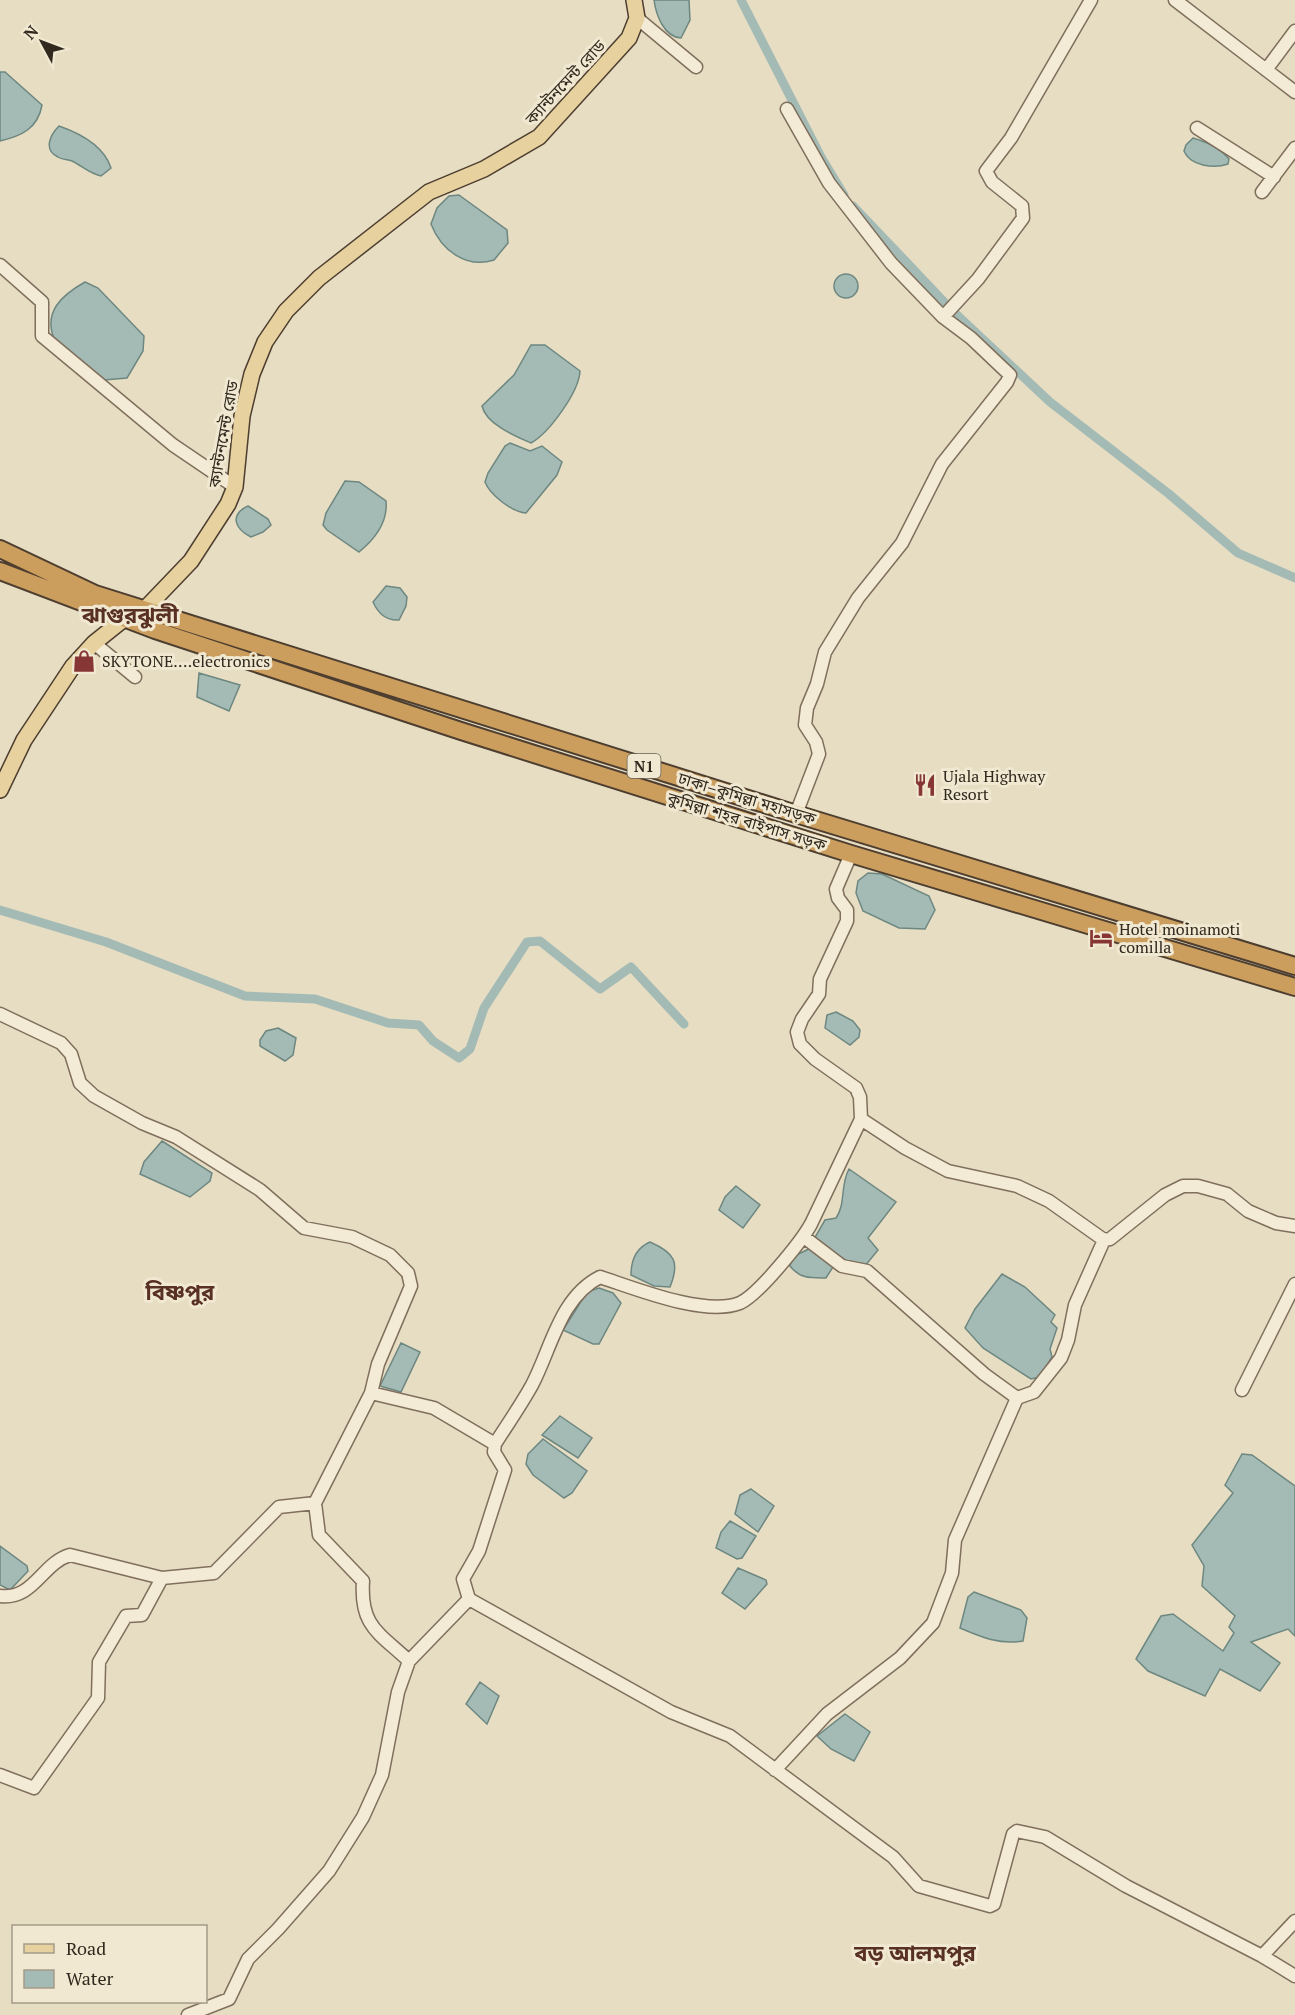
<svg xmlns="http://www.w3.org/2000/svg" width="1295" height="2015" viewBox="0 0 1295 2015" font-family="'PT Serif','Noto Sans Bengali',serif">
	<rect width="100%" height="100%" fill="#e7ddc3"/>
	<path fill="#a4bbb5" stroke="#6d8781" stroke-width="1.5" d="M654,0H689L690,20L681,38C664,37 656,15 654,0Z
		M0,72H5L42,105C38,128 22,136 0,141Z
		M59,126C79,133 104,146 111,168L101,176C90,174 82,166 72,161C67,159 62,160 58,157C43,150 50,135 59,126Z
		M1193,138C1207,142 1220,148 1229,159L1228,164C1214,169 1190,166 1184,151L1186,145Z
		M459,195L507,230L508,243L494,260C466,269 441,250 431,224L437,208L449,196Z
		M834 286a12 12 0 1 1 24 0a12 12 0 1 1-24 0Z
		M85,282L98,288L144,336L143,351L127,378L104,380L55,341C42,312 62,295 85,282Z
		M531,345H545L580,371C579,392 549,433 531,443C515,436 486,424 482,406L514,375Z
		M510,443L530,451L542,446L562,462L557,475L526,513C512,512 490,495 485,482L488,473L505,446Z
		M345,481L359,482L386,501C388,522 375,539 359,552L327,530L323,525L326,513Z
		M248,506L268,519L271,525L263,532L251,537C235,529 229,515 248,506Z
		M386,586L400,588L407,597L406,606L399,620C386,621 378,613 373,602Z
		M199,673L240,685L229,711L197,697Z
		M868,873L882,874L929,896L935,910L925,929L899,928L863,911L856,893L858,881Z
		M836,1012L853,1021L860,1030L859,1037L850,1045L825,1028L827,1015Z
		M278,1028L296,1038L293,1055L285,1061L260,1046V1040L266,1031Z
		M162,1141L212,1173L210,1181L190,1197L140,1174L144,1162Z
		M849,1169L896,1202L868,1238L878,1250L865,1266L836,1257L814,1239L825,1220L836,1218C846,1204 840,1185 849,1169Z
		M736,1186L760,1205L743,1228L719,1210L725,1197Z
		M650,1242C675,1253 680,1262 670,1287L654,1286L631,1275C631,1261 636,1248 650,1242Z
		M811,1248L833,1267L826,1278C811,1278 800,1279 790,1266L792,1257Z
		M1002,1274L1025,1287L1055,1315L1051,1322L1057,1328L1050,1349L1052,1357L1040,1377L1031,1379L983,1348L965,1328L975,1309Z
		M599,1288L613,1293L621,1303L599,1344H593L563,1330L587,1292Z
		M401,1343L420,1352L401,1392L380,1386Z
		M560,1416L592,1438L578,1458L542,1435Z
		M543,1439L587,1471L572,1493L564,1498L533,1475L526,1464L528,1454Z
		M1242,1454L1252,1455L1295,1486V1636L1288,1629L1251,1642L1280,1663L1260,1691L1220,1669L1205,1696L1148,1671L1136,1659L1161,1616L1173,1614L1223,1651L1234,1633L1229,1627L1235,1616L1202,1586L1204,1566L1192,1545L1233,1493L1225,1485Z
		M751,1489L774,1506L758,1532L735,1514L740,1495Z
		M730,1521L756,1536L742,1558L737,1559L716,1548L721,1532Z
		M0,1546L27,1566L28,1571L10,1590L0,1585Z
		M738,1568L766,1580L767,1584L745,1609L722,1593Z
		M974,1592L1021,1610L1027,1618L1023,1641C999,1645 981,1637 960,1628L968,1597Z
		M480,1682L499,1696L487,1724L466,1704Z
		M845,1714L870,1732L854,1761L831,1749L817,1736Z"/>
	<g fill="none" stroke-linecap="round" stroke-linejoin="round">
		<path stroke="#a4bbb5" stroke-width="9" d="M741,0L821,157L844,195
			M853,206L948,306
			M957,315L1050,402L1169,494L1238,553L1295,578
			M0,910L106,942L245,996L315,999L388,1023L419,1025L433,1041L459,1058L470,1049L484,1008L527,942L540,941L600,989L631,967L684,1024"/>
		<g stroke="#7f6f5c" stroke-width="15">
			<path id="minor" d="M1175,0L1295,92
				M637,18L696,67
				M1266,70L1295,31
				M787,109L829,183L891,263L943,317L978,279L1023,218L1022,206L992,182L986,171L1011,138L1091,0
				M1197,128L1274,177
				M1262,192L1295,148
				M0,265L42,302V336L173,445L235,487
				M94,643L135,677
				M796,814L819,754L816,742L805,725L807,708L817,684L825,652L858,598L902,543L942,464L1007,382L1010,375L971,338L943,317
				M851,854L836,889L838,898L847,910V921L820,979L819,994L802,1019L797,1032L800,1044L815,1059L856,1088L860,1097L861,1119L811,1224C801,1242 758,1295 740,1303C705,1317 634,1288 600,1277C560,1297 551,1349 532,1385C521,1405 507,1425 495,1444L494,1452L505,1470L479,1551L463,1579L469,1599L671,1712L730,1736L893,1857L919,1886L990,1906L994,1904L1013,1834L1017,1831L1045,1837L1126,1886L1262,1956
				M0,1014L61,1043L71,1054L80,1083L94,1096L142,1123L176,1137L260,1190L304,1228L352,1237L390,1255L408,1273L411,1286L378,1364L371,1393L315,1503L279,1507L214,1573L162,1578L70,1555C42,1563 34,1600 0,1596
				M861,1119L905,1148L948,1171L1017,1186L1049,1201L1104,1240L1110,1239L1165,1195L1183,1186H1198L1227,1194L1248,1211L1276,1223L1295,1226
				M804,1237L842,1266L867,1271L984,1374L1017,1398
				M1242,1390L1295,1284
				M371,1393L434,1408L495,1444
				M315,1503L319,1535L363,1581C360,1626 378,1632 409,1661
				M775,1770L827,1714L900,1658L933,1623L952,1573L955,1540L1017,1398L1034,1392L1061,1358L1068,1340L1075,1305L1104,1240
				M0,1775L34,1788L98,1698L99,1662L126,1616L142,1615L162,1578
				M1295,1921L1262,1956L1295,1976
				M188,2015L229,1999L248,1959L278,1929L329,1871L363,1817L382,1775L398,1692L409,1661L469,1599"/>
		</g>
		<g stroke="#4d3e30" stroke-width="18">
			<path id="major" d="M0,790L24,740L73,666L94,643L124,619L146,608L191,561L228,504L235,487L242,416L252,374L265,342L286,311L319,278L429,192L484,169L539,137L629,38L637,18L634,0"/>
		</g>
		<g stroke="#4d3e30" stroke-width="20">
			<path id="highway" d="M0,549L95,594L796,814L1295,966
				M0,571L155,630L461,731L851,854L1295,987"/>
		</g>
		<use href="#minor" stroke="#f3ebd5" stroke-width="12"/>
		<use href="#major" stroke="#e6d19f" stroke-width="15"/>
		<use href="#highway" stroke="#cc9e5e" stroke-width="16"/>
	</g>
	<defs>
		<g id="shop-bare" transform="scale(1.8)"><path d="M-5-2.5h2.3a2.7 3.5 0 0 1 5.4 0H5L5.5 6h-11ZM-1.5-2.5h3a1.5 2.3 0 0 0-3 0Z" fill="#863635" stroke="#f0e8d1" stroke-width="2.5" paint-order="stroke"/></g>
		<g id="restaurant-bare" transform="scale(1.8)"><path d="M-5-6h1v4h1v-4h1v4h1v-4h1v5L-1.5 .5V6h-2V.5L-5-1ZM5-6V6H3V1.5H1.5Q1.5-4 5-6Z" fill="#863635" stroke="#f0e8d1" stroke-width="2.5" paint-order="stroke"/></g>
		<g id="hotel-bare" transform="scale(1.8)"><path d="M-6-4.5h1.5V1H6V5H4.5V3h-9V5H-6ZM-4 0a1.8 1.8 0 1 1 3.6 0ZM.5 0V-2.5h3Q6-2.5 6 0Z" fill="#863635" stroke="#f0e8d1" stroke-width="2.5" paint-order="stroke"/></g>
	</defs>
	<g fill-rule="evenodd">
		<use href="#shop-bare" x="84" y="661"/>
		<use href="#restaurant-bare" x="925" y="785"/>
		<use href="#hotel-bare" x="1101" y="938"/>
	</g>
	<g text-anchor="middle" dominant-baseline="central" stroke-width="6" stroke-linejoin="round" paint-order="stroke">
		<rect fill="#f0e8d1" stroke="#6a6254" stroke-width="1.5" x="627.5" y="754" width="33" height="24" rx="4.5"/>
		<g font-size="15" font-weight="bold" fill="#31281e">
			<text x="644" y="766">N1</text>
		</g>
		<g font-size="16" fill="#31281e" stroke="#f0e8d1">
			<text transform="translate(565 82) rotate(-47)">ক্যান্টনমেন্ট রোড</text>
			<text transform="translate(223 434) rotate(-80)">ক্যান্টনমেন্ট রোড</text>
			<text transform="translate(747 798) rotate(17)">ঢাকা–কুমিল্লা মহাসড়ক</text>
			<text transform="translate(747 821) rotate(17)">কুমিল্লা শহর বাইপাস সড়ক</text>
		</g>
		<g font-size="16" fill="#31281e" stroke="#f0e8d1" text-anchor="start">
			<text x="102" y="661">SKYTONE....electronics</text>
			<text x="943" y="776">Ujala Highway<tspan x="943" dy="18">Resort</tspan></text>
			<text x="1119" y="929">Hotel moinamoti<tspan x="1119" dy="18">comilla</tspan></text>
		</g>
		<g font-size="22" font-weight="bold" fill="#583024" stroke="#f0e8d1">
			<text x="130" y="614">ঝাগুরঝুলী</text>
			<text x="180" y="1291">বিষ্ণপুর</text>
			<text x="915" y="1952">বড় আলমপুর</text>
		</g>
	</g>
	<rect x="12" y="1925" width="195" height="78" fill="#f0e8d1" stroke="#a49b89" stroke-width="1.5"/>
	<rect x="24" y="1944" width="30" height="9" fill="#e6d19f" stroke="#a49b89" stroke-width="1.5"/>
	<text x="66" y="1955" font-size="18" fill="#31281e">Road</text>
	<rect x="24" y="1970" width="30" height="18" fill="#a4bbb5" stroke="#a49b89" stroke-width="1.5"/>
	<text x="66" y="1985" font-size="18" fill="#31281e">Water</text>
	<g transform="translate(42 42) rotate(311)" stroke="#f0e8d1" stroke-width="4.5" paint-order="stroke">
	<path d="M0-4.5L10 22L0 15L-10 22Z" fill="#31281e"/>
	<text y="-9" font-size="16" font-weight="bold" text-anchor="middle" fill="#31281e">N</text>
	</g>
</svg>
